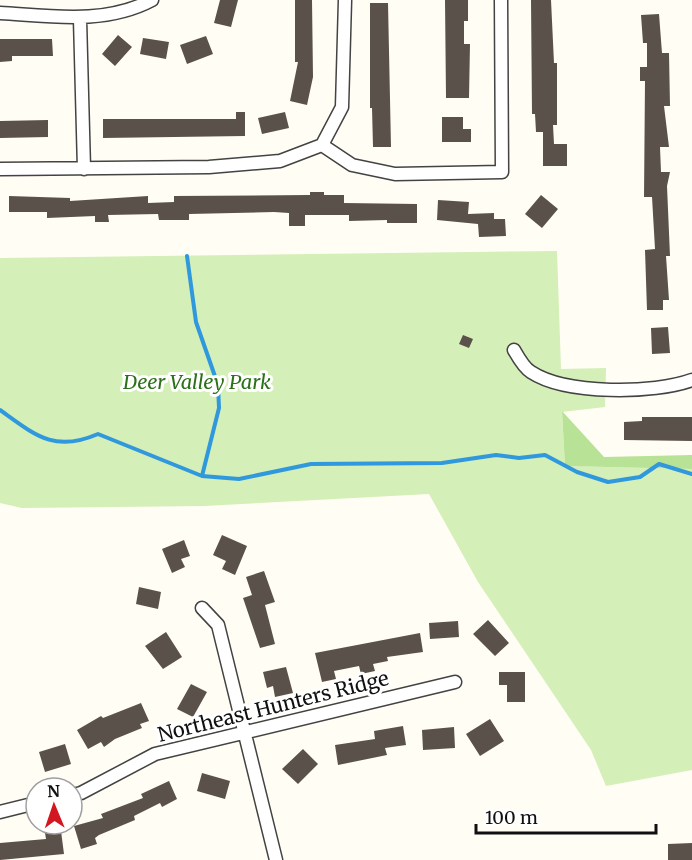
<svg xmlns="http://www.w3.org/2000/svg" width="692" height="860" viewBox="0 0 692 860" font-family="Merriweather,serif">
	<rect width="100%" height="100%" fill="#fffdf4"/>
	<path fill="#d4efb8" d="M557,251L561,369L606,368L605,407L562,412L565,466L692,469V770L606,786L591,750L478,582L429,494L204,506L22,508L0,503V258Z"/>
	<path fill="#b8e295" d="M562,411L604,457L692,455V469L565,466Z"/>
	<g fill="none" stroke-linecap="round" stroke-linejoin="round">
		<path stroke="#3098dd" stroke-width="4" d="M187,256L196,322L218,385L219,408L202,476
			M0,410C35,435 54,453 98,434L202,476L239,479L311,464L442,463L496,455L519,458L545,455L577,472L608,482L640,477L659,464L692,474"/>
	</g>
	<path fill="#5b514b" d="M220,0H238L231,27L214,23Z
		M295,0H312L313,77L307,105L290,101L298,62H295Z
		M445,0H468V21H464V44H470L469,98H446Z
		M531,0H551L554,63H557V125H553L554,144H567V166H543V132H536L535,114H532Z
		M370,3H388L391,147H373L372,108H370Z
		M659,14L662,53H669L670,106H664L669,147H660L661,172H670L667,186L670,256H666L669,300H663V310H647L645,250L655,249L652,197H644L645,81H640V67H647V43H643L641,15Z
		M118,35L132,47L115,66L102,54Z
		M206,36L213,54L187,64L180,45Z
		M143,38L169,42L166,59L140,54Z
		M0,39H52L53,56H12V61L0,62Z
		M236,112H245V136L103,138V119H236Z
		M285,112L289,128L262,134L258,118Z
		M442,117H463V129H471V142H442Z
		M48,120V137L0,138V121Z
		M310,192H324V195H344V203L417,204V223H387V220L349,221V215H305V226H289V213L274,212L189,214V220H159L158,214L108,215L109,222H95V216L47,218V212H9V196L70,198V201L148,196V203L174,202V196L310,195Z
		M541,195L558,209L542,228L525,214Z
		M438,200L469,202L468,214L494,213V219H505L506,236L479,237L478,224L437,220Z
		M668,327L670,353L652,354L651,328Z
		M463,335L473,339L469,348L459,344Z
		M642,417H692V441L624,440V422L642,421Z
		M222,535L247,546L235,575L222,569L226,561L213,555Z
		M184,540L190,556L181,559L185,567L172,573L162,549Z
		M264,571L275,602L265,605L275,644L260,648L243,598L252,595L246,577Z
		M139,587L161,592L158,609L136,604Z
		M488,620L509,643L495,656L473,634Z
		M458,621L459,637L430,639L429,623Z
		M166,632L182,657L163,669L145,646Z
		M420,633L423,652L387,657L388,661L373,664L375,671L361,674L359,666L334,671L336,679L322,682L315,653Z
		M286,667L293,693L275,697L273,686L267,688L263,672Z
		M499,672H525V702H507V685H499Z
		M191,684L207,692L193,717L177,709Z
		M141,703L149,721L140,724L142,728L115,739L104,747L101,742L88,749L77,730L101,716L103,718Z
		M490,719L504,741L480,756L466,734Z
		M403,726L406,745L385,748L387,755L338,765L335,745L375,739L374,731Z
		M454,727L455,748L423,750L422,730Z
		M65,744L71,764L45,772L39,752Z
		M303,749L318,764L298,784L282,769Z
		M202,773L230,781L225,799L197,791Z
		M169,781L177,799L162,807L160,803L134,816L135,820L99,835L95,838L97,844L81,849L74,826L103,818L101,814L143,798L141,794Z
		M61,831L64,854L0,860V843L46,839L45,833Z
		M692,843V860H668V844Z"/>
	<g fill="none" stroke-linecap="round" stroke-linejoin="round">
		<g stroke="#434343" stroke-width="15">
			<path id="street" d="M0,13C51,16 105,25 152,0
				M80,19L84,169
				M322,145L352,165L395,174L502,172L501,0
				M0,169L209,167L280,161L322,145L342,107L345,0
				M514,350C518,357 524,368 531,372C566,395 654,394 692,380
				M202,608L218,625L276,860
				M72,795L81,793L155,754L455,682
				M0,812L36,803"/>
		</g>
		<use href="#street" stroke="#fff" stroke-width="12"/>
	</g>
	<g text-anchor="middle" dominant-baseline="central" stroke-width="6" stroke-linejoin="round" paint-order="stroke">
		<g font-size="20" font-style="italic" fill="#2a7118" stroke="#fff">
			<text x="197" y="381">Deer Valley Park</text>
		</g>
		<g font-size="20" fill="#101010" stroke="#fff">
			<text transform="translate(273 706) rotate(-14)">Northeast Hunters Ridge</text>
		</g>
	</g>
	<g transform="translate(54 806) rotate(358)"><circle r="28" fill="#ffffff" stroke="#9f9f9f" stroke-width="1.5"/>
	<path d="M0-4.5L10 22L0 15L-10 22Z" fill="#d21720"/>
	<text y="-9" font-size="16" font-weight="bold" text-anchor="middle" fill="#101010">N</text>
	</g>
	<path d="M476 824v9h180v-9" fill="none" stroke="#101010" stroke-width="3"/>
	<text x="485" y="824" font-size="18" fill="#101010" stroke="#ffffff" stroke-width="4.5" paint-order="stroke">100 m</text>
</svg>
